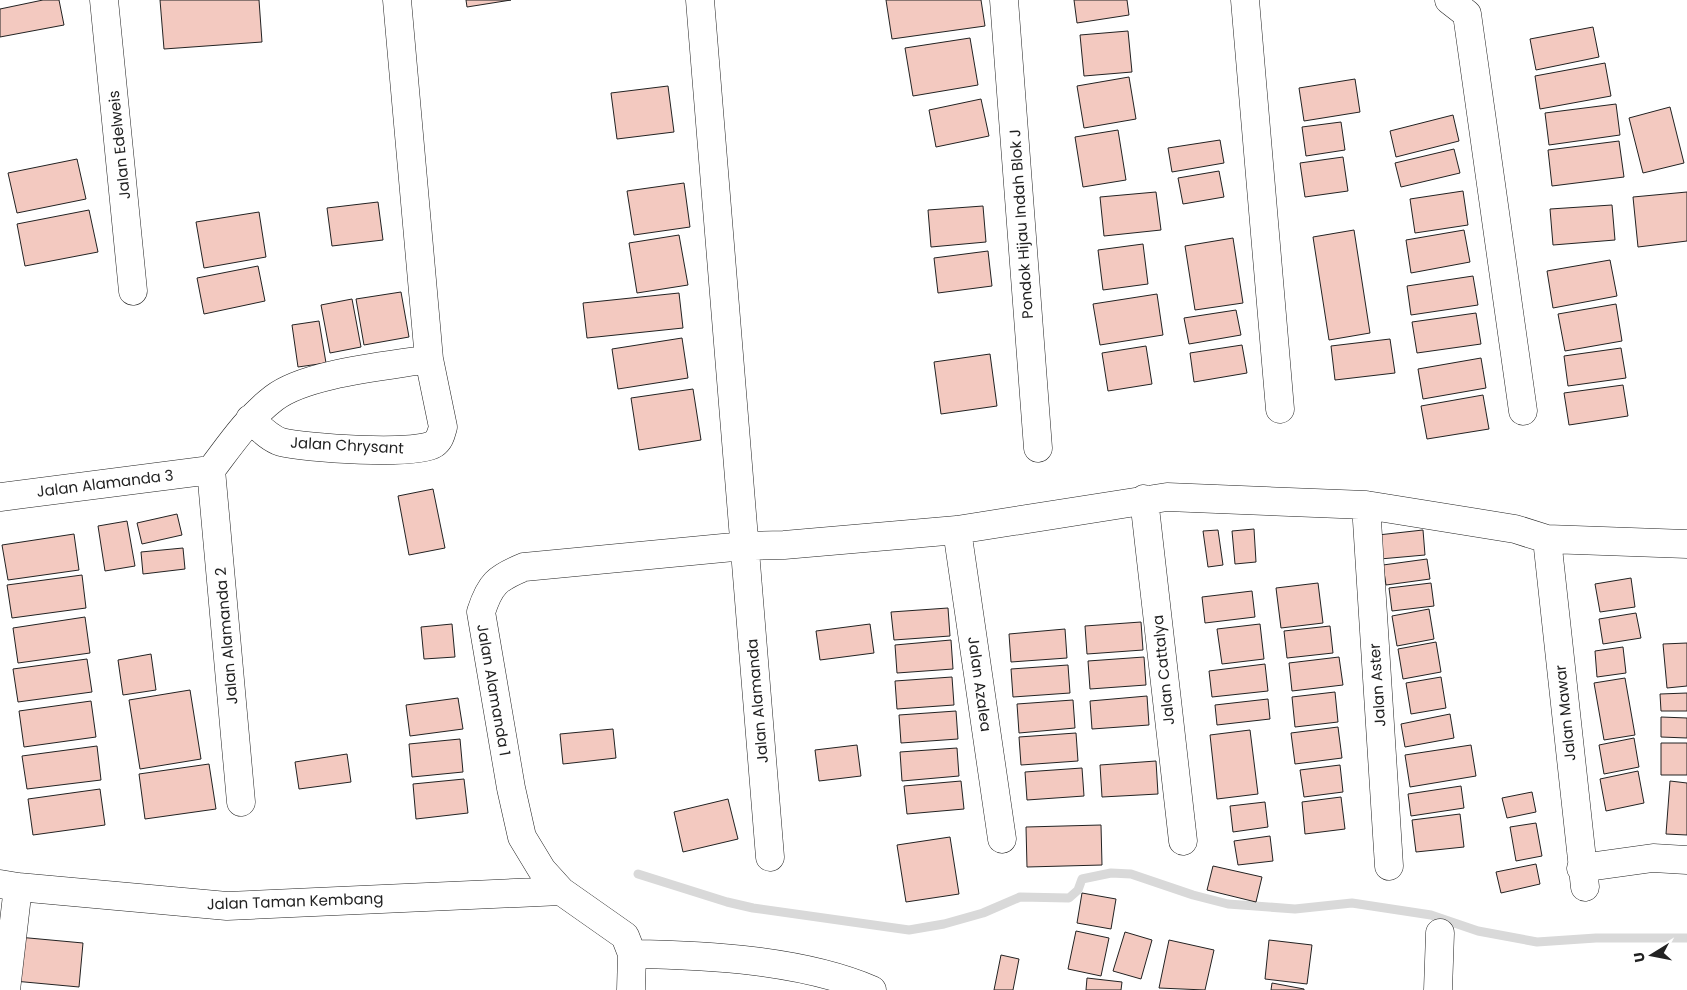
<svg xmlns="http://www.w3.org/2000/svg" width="1687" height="990" viewBox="0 0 1687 990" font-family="Poppins,sans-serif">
	<rect width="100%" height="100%" fill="#fff"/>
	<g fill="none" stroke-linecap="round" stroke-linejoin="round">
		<path stroke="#d9d9d9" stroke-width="9" d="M638,874L727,902L753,908L909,930L944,924L983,913L1020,897L1069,898L1078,890L1082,879L1111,873L1131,874L1193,895L1228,904L1295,909L1352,903L1431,915L1478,931L1537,942L1596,938H1687"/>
	</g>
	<path fill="#f3c9c0" stroke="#222" d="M43,0H59L64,25L0,37V9Z
		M160,0H259L262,42L164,49Z
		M466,0H511L467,7Z
		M886,0H981L985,26L892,39Z
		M1074,0H1127L1129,15L1077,23Z
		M1593,27L1599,57L1536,70L1530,39Z
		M1128,31L1132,72L1084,76L1080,35Z
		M970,38L978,85L913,96L905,48Z
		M1605,63L1611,96L1540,109L1535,76Z
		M1129,77L1136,119L1084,128L1077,86Z
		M1355,79L1360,112L1304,121L1299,88Z
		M668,86L674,132L617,139L611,93Z
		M981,99L989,136L936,147L929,110Z
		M1616,104L1620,135L1549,145L1545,113Z
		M1670,107L1684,163L1643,173L1629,118Z
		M1453,115L1459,141L1396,157L1390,131Z
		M1341,122L1345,150L1306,156L1302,127Z
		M1118,130L1126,180L1083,187L1075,137Z
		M1220,140L1224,163L1172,172L1168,148Z
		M1619,141L1624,177L1552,186L1548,150Z
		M1454,149L1460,173L1401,187L1395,163Z
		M1343,157L1348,191L1305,197L1300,163Z
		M77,159L86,199L17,213L8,173Z
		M1219,171L1224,197L1183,204L1178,178Z
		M684,183L690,227L634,235L627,191Z
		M1463,191L1468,225L1415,233L1410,199Z
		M1156,192L1161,230L1104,236L1100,197Z
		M1687,192V241L1638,247L1633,197Z
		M378,202L383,240L332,246L327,208Z
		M1612,205L1615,240L1553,245L1550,209Z
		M983,206L986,242L931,247L928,210Z
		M89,210L98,252L25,266L17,224Z
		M259,212L266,257L204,268L196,222Z
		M1354,230L1370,333L1329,340L1313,237Z
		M1464,230L1470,262L1411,273L1406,240Z
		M679,235L688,285L637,293L629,243Z
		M1233,238L1243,303L1195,310L1185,246Z
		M1143,244L1148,284L1103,290L1098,250Z
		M988,251L992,286L938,293L934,258Z
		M1610,260L1617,296L1553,308L1547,271Z
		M258,266L265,301L204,314L197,278Z
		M1473,276L1478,305L1411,315L1407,286Z
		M401,292L409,337L364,345L356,299Z
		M679,293L683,328L587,338L583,303Z
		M1157,294L1163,335L1100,345L1093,304Z
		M352,299L361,347L330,353L321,305Z
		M1616,304L1622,341L1565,351L1558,314Z
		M1236,310L1241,335L1189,344L1184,318Z
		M1476,313L1481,344L1417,353L1412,322Z
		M319,321L326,363L298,367L292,325Z
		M682,338L688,378L618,389L612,349Z
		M1390,339L1395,373L1335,380L1331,346Z
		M1242,345L1247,373L1194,382L1190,353Z
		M1146,346L1152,384L1108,391L1102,353Z
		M1621,348L1626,378L1568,386L1564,356Z
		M990,354L997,406L941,414L934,362Z
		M1481,358L1486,388L1423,399L1418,369Z
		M1623,385L1628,416L1569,425L1564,393Z
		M693,389L701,440L639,450L631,398Z
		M1483,395L1489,429L1427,439L1421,406Z
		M433,489L445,548L409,555L398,496Z
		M177,514L182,535L142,544L137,523Z
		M127,521L135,566L105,571L98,526Z
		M1254,529L1256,562L1235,564L1232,531Z
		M1218,530L1223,565L1208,567L1203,531Z
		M1423,530L1425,555L1380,559L1378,535Z
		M74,534L79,570L8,580L2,545Z
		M183,548L185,569L143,574L141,552Z
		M1427,559L1430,579L1386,585L1383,565Z
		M82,575L86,608L12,618L7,585Z
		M1631,578L1635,607L1600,612L1595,584Z
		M1318,583L1323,623L1281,628L1276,588Z
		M1431,583L1434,606L1392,611L1389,588Z
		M1252,591L1255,617L1205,623L1202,597Z
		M948,608L950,636L894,640L891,612Z
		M1429,609L1434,639L1397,646L1392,616Z
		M1636,613L1641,638L1603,644L1599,619Z
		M85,617L90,653L18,663L13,628Z
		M1141,622L1143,650L1087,654L1085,626Z
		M452,624L455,657L424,659L421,627Z
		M870,624L874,653L820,660L816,631Z
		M1260,624L1264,659L1222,664L1217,629Z
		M1330,626L1333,653L1287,658L1284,631Z
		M1065,629L1067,658L1011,662L1009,634Z
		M951,640L953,669L897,673L895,645Z
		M1436,642L1441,672L1403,679L1398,649Z
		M1687,643V686L1667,688L1663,644Z
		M1623,647L1626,673L1597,677L1595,651Z
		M151,654L156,690L123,695L118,660Z
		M1144,657L1146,685L1090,689L1088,661Z
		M1339,657L1343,685L1292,691L1289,663Z
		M87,659L92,692L18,702L13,669Z
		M1265,664L1268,691L1212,697L1209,671Z
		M1068,665L1070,693L1013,697L1011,669Z
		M952,677L954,705L897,709L895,681Z
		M1441,677L1446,708L1411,714L1406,683Z
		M1625,678L1635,735L1604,740L1594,683Z
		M190,690L201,759L140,769L129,700Z
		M1335,692L1338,722L1295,727L1292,697Z
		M1687,693V711H1661L1660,694Z
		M1147,696L1149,725L1092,729L1090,701Z
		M458,698L463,729L410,736L406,705Z
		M1268,699L1270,719L1217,725L1215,705Z
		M1073,700L1075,728L1019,733L1017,704Z
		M91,701L96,737L24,747L19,711Z
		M956,711L958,739L901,743L899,715Z
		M1450,714L1454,738L1405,747L1401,724Z
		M1661,717L1687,718V738L1661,737Z
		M1338,727L1342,758L1295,764L1291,733Z
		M613,729L616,758L563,764L560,734Z
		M1250,730L1258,794L1217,799L1210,735Z
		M1076,733L1078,761L1021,765L1019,737Z
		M1634,738L1639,767L1604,774L1599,745Z
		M460,739L463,772L412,777L409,744Z
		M1661,743H1687V775H1661Z
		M857,745L861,776L819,781L815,750Z
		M1471,745L1476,776L1410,787L1405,755Z
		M97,746L101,780L27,789L22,756Z
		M957,748L959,776L902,781L900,752Z
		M347,754L351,782L299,789L295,762Z
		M1156,761L1158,794L1102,797L1100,765Z
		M209,764L216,809L145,819L139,774Z
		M1340,765L1343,792L1304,797L1300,770Z
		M1082,768L1084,796L1027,800L1025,772Z
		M1638,771L1644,803L1606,811L1600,779Z
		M464,779L468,813L416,819L413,784Z
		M961,781L964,809L907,814L904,786Z
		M1670,781L1687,783V835L1666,834Z
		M1461,786L1464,808L1411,816L1408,794Z
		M100,789L105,825L33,835L28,799Z
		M1532,792L1536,812L1507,818L1502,798Z
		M1341,797L1345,829L1305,834L1302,802Z
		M728,799L738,839L683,852L674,812Z
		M1265,802L1268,827L1233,832L1230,806Z
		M1460,814L1464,847L1416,852L1412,820Z
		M1536,823L1542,856L1516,861L1510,827Z
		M1101,825L1102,865L1027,867L1026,827Z
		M1270,836L1273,861L1238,865L1234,841Z
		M950,837L959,894L906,902L897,845Z
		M1536,864L1540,884L1501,893L1496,872Z
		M1213,866L1262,877L1256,902L1207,890Z
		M1082,893L1116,899L1111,929L1077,923Z
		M1076,931L1109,938L1101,976L1068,969Z
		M1125,932L1152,940L1141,979L1113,971Z
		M18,937L83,943L79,987L14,981Z
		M1169,940L1214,950L1205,990L1159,988Z
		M1269,940L1312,945L1307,984L1265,979Z
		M1001,955L1019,959L1013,990H994Z
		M1087,978L1122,982L1121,990H1086Z
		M1272,983L1304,989V990H1271Z"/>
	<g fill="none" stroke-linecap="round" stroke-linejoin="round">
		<g stroke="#222" stroke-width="29">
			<path id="minor" d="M104,0L133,291
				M700,0L770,857
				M1004,0L1038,448
				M1245,0L1280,409
				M1449,0L1467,14L1523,411
				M250,419C259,427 269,438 281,442C303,448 418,456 434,444C440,440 441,434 443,427L429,359L397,0
				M211,470L241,802
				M211,470C230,445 248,418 274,398C306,373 388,366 429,359
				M0,497L211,470
				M1144,499L1183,841
				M1366,505L1389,866
				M957,530L1002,839
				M1547,539L1585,887
				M1581,868L1653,858L1687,860
				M0,884L18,887L227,906L561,891
				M632,954C708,955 802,960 872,990
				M6,990L18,887
				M631,990L632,954L625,936L561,891L542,870L522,837L511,788L481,612C490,584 497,578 524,567L744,546L784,545L957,530L1167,497L1366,505L1515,529L1547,539L1687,544
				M1438,990L1440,933"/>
		</g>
		<use href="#minor" stroke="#fff" stroke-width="28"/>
	</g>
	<g text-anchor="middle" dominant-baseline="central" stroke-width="4" stroke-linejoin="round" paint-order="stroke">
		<g font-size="15" fill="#222" stroke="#fff">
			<text transform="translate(119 145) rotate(-96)">Jalan Edelweis</text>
			<text transform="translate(1021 224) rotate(-94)">Pondok Hijau Indah Blok J</text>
			<text transform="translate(347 445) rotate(3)">Jalan Chrysant</text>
			<text transform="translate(105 483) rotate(-7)">Jalan Alamanda 3</text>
			<text transform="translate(226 636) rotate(-95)">Jalan Alamanda 2</text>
			<text transform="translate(1163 670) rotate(-96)">Jalan Cattalya</text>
			<text transform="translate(980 684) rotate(82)">Jalan Azalea</text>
			<text transform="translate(1377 685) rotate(-94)">Jalan Aster</text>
			<text transform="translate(494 690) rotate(80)">Jalan Alamanda 1</text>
			<text transform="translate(757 701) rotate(-95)">Jalan Alamanda</text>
			<text transform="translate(1565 713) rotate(-96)">Jalan Mawar</text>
			<text transform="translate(295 901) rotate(-2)">Jalan Taman Kembang</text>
		</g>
	</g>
	<g transform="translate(1652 955) rotate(260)" stroke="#ffffff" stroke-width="4" paint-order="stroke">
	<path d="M0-4L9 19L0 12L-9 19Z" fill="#222222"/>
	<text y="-8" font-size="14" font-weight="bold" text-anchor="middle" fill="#222222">U</text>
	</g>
</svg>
